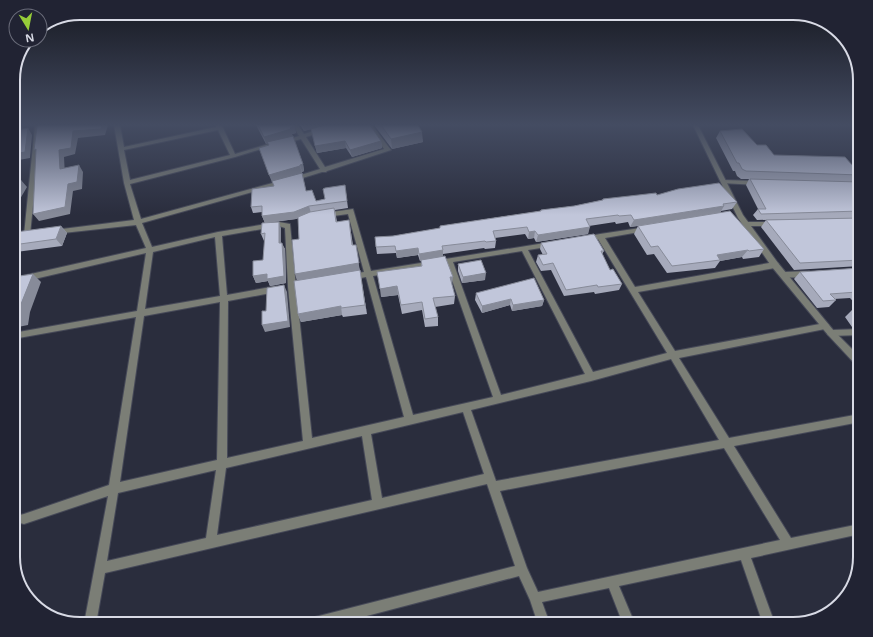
<svg xmlns="http://www.w3.org/2000/svg" width="873" height="637" viewBox="0 0 873 637" font-family="'Noto Sans',sans-serif">
	<rect width="100%" height="100%" fill="#2a2d3d"/>
	<g fill="none" stroke-linecap="round" stroke-linejoin="round">
		<g stroke="#464958" stroke-width="2">
			<path id="minor" d="M35,125H41L30,235L27,237L24,235Z
				M114,125H120L124,147L216,127V125H221L223,128L235,154L268,144L271,146L235,157L130,184L141,219L280,181H284V183L142,223L152,247L218,232L279,222L290,224L296,287L312,438L404,417L366,277L351,280L347,277L351,274L364,272L348,214L326,217H324V213L353,209L371,271L551,242H553L555,244L553,246L528,250L593,372L667,353L598,239L584,241L583,239L584,237L600,234L647,227L648,229L645,231L605,238L635,287L775,262L778,263L779,265L775,268L638,292L675,351L825,323L828,324L829,326L828,328L825,329L679,358L729,438L860,414V422L734,446L791,538L860,524V534L751,558L775,624H763L741,560L619,586L635,624H623L609,588L542,602L550,624H538L530,600L519,576L359,618L360,624H348L347,621L334,624H305L307,620L311,618L515,566L487,484L105,573L96,624H84L108,496L24,524L20,523L19,519L20,515L24,514L109,485L136,317L13,339V333L137,311L146,253L13,284V278L146,248L136,225L54,234L51,232L54,230L134,220L124,183ZM218,130L230,155L130,180L124,150ZM279,226L285,228L288,287L303,441L227,458L228,301L276,292L280,289L276,286L227,295L222,236ZM215,237L220,296L145,309L153,252ZM522,251L585,374L501,395L453,262ZM446,263L493,397L413,415L373,276ZM220,302L217,460L120,482L144,316ZM671,359L719,440L496,481L471,410L591,381ZM463,412L484,474L382,498L371,434ZM362,436L372,500L217,535L226,468ZM724,448L780,540L538,592L527,568L500,491ZM216,470L206,538L107,561L118,493Z
				M293,125H298L304,134L334,125H344L306,137L325,167L384,149L367,125H372L391,150L327,171L326,172H322L293,181L291,180V178L320,169L301,139L283,144L280,142L299,136Z
				M723,180L758,181L761,183L758,185L721,183V181Z
				M744,222H773L776,224L773,226H744Z
				M809,271L813,274C808,278 785,279 780,275L784,272Z
				M860,329V335L831,336L828,335L827,333L828,331L831,330Z"/>
		</g>
		<g stroke="#464958" stroke-width="2">
			<path id="tertiary" d="M693,125H698L743,215L778,263L834,331L860,357V367L857,366L828,335L772,267L738,218Z"/>
		</g>
		<use href="#minor" fill="#7b7e76" fill-rule="evenodd"/>
		<use href="#tertiary" fill="#7b7e76" fill-rule="evenodd"/>
	</g>
	<path fill="#a6aabb" d="M256,125H294L296,133L292,134L303,164L304,171L302,172L306,191L316,201L325,199L345,185L348,208L335,210L337,222L349,220L353,245L360,271L367,314L343,317L342,315L301,322L298,314L297,281L299,239L298,218L296,219L265,223L262,216V212L253,213L251,207L274,186L259,148L268,145V143L266,144Z
		M300,125H370L381,141L382,148L352,157L346,148L317,153L311,129L304,131Z
		M374,125H418L423,142L392,149Z
		M858,127H860V141L852,135Z
		M720,131L757,145L774,155L860,174V176L855,182H860V218L757,220L753,215L758,209L746,185L749,179H741L737,176L735,171H733L716,138Z
		M657,195L737,202L732,209L721,211L720,213L764,249L759,257L743,259L742,257L720,261L715,268L667,273L654,254L647,255L634,234L638,226L630,227L628,222L616,224L615,222L589,226L588,234L536,242L534,238L528,239L525,234L495,238L496,241L495,248L485,249L484,248L443,254V256L452,285L455,296L454,304L435,307L438,317V326L425,327L422,310L402,314L398,295L381,297L421,266V260L420,261L418,255L397,258L396,253L377,254L376,247L393,236L440,228V226L540,211L541,210L574,206L602,200L603,199Z
		M860,218V266L794,270L761,227L766,220Z
		M61,226L67,233L62,246L16,252L13,249V237Z
		M281,228V243L285,249L286,283L270,286L268,281L256,283L253,276L263,260L265,240L264,241L261,234Z
		M541,243L604,251L602,254L610,270L622,284L619,290L595,294L594,292L564,296L551,270L541,271L536,262L538,255H543L540,249Z
		M458,264L485,280L462,283L458,271Z
		M860,268V309L850,298L834,299L836,300L829,307L817,308L794,279L800,272Z
		M476,293L544,300L542,306L512,311L510,305L482,313L475,300Z
		M852,310H860V327H852L845,317Z"/>
	<path fill="#878b99" d="M18,125H22L23,136L18,130Z
		M102,125H108L105,135L78,138L75,154L64,157L65,176L60,169L59,150L73,131Z
		M303,125H326L304,131Z
		M294,126L296,133L292,134V136L266,144L264,137Z
		M28,128L32,135L30,158L13,161V154Z
		M422,132L423,142L392,149L391,139Z
		M345,141L346,148L317,153L315,146Z
		M381,141L382,148L352,157L350,150Z
		M303,164L304,171L302,172L300,165Z
		M79,165L83,172L82,189L73,191L70,214L39,221L33,214L68,184Z
		M300,166L302,173L272,182L269,175Z
		M21,180L27,187L20,199L13,200V193Z
		M309,206L311,213L296,219L265,223L262,216Z
		M724,206L720,213L630,227L634,220Z
		M279,222L281,228V250L279,243Z
		M61,226L67,233L62,246L56,239Z
		M590,227L588,234L536,242L538,235Z
		M535,231L534,238L528,239L529,232Z
		M282,243L285,249L286,283L270,286L268,281L256,283L253,276Z
		M356,245L361,279L367,314L365,305L297,281L295,274Z
		M418,248V255L397,258L396,251Z
		M443,250V257L420,261L419,254Z
		M748,250L742,257L720,261V260L717,255Z
		M486,273L485,280L462,283L463,277Z
		M33,274L41,282L30,312L28,325L13,328V318L21,304Z
		M450,277H453L452,285Z
		M284,285L287,292L290,327L265,332L262,325Z
		M397,286L398,295L381,297L380,289Z
		M511,299L510,305L482,313V306Z
		M544,300L542,306L512,311L513,305Z
		M341,306L342,315L301,322L298,314Z"/>
	<path fill="#c1c6da" stroke="#878b99" d="M13,125H18V130L28,128L25,152L13,154Z
		M41,125H102L101,129L73,131L71,148L59,150L60,169L79,165L77,182L68,184L65,207L33,214L36,149L34,150L37,126Z
		M258,125H294V126L290,128L291,129L264,137Z
		M324,125H370L381,141L350,150L345,141L315,146L311,129Z
		M381,125H418L422,132L391,139Z
		M742,129L757,145H766L774,155L845,157L860,174V175L746,171L742,169L739,163H737L720,131Z
		M293,136L303,164L300,165V166L269,175L259,148L269,145L267,142Z
		M302,173L306,191L312,190L316,201L325,199L323,189L325,188L345,185L347,201L309,206L294,212L262,216V206L251,207L252,189L274,186L272,181Z
		M750,179L860,182V211L761,214L758,209H766Z
		M21,180L14,192L13,193V181Z
		M719,183L737,202L723,204L724,206L634,220L631,215L619,216L618,215L586,219L590,227L538,235L535,231L529,232L527,227L493,231L496,241L486,242L485,241L442,246L443,250L419,254L418,248L396,251L395,246L376,247L375,237L393,236L440,228V226L541,211V210L574,206L603,200V199L656,193L657,195L678,189Z
		M334,208L336,222L349,220L352,245H356L359,263L295,274L292,240L299,239L298,217L310,212Z
		M730,211L764,249L749,251L748,250L717,255L720,260L672,266L658,246L651,247L638,226Z
		M860,218V260L800,263L766,220Z
		M279,222V243H282L284,276L267,279V274L253,276V261L263,260L265,233L261,234L262,223Z
		M61,226L56,239L13,245V237L16,232Z
		M594,234L604,251H601L610,270L613,269L622,284L598,287L597,285L566,290L553,263L543,265L538,255L547,254L541,243Z
		M445,256L453,277H450L455,296L433,298L438,317L425,319L422,302L401,305L397,286L380,289L377,272L422,266L421,260Z
		M481,260L486,273L463,277L458,264Z
		M860,268V295L857,292L830,294L836,300L823,301L800,272Z
		M360,270L365,305L341,308V306L298,314L294,281Z
		M33,274L21,304L18,316L13,318V277Z
		M534,278L544,300L513,305L511,299L482,306L476,293Z
		M284,285L288,321L262,325V311H266L267,288Z
		M852,310H860V321Z"/>
	<linearGradient id="sky" x2="0" y2="1"><stop stop-color="#171922"/><stop offset="0.58" stop-color="#444c62"/><stop offset="1" stop-color="#444c62" stop-opacity="0"/></linearGradient>
	<rect width="873" height="215" fill="url(#sky)"/>
	<path d="M0 0H873V637H0ZM80 20H793A60 60 0 0 1 853 80V557A60 60 0 0 1 793 617H80A60 60 0 0 1 20 557V80A60 60 0 0 1 80 20Z" fill="#212333" fill-rule="evenodd"/>
	<path fill="none" stroke="#d8dae5" stroke-width="2" d="M80 20H793A60 60 0 0 1 853 80V557A60 60 0 0 1 793 617H80A60 60 0 0 1 20 557V80A60 60 0 0 1 80 20Z"/>
	<g transform="translate(28 28) rotate(170)"><circle r="19" fill="#212333" stroke="#6a6c7a"/>
	<path d="M0-3L7 15L0 10L-7 15Z" fill="#96cc39"/>
	<text y="-6" font-size="11" font-weight="bold" text-anchor="middle" fill="#d8dae5">N</text>
	</g>
</svg>
